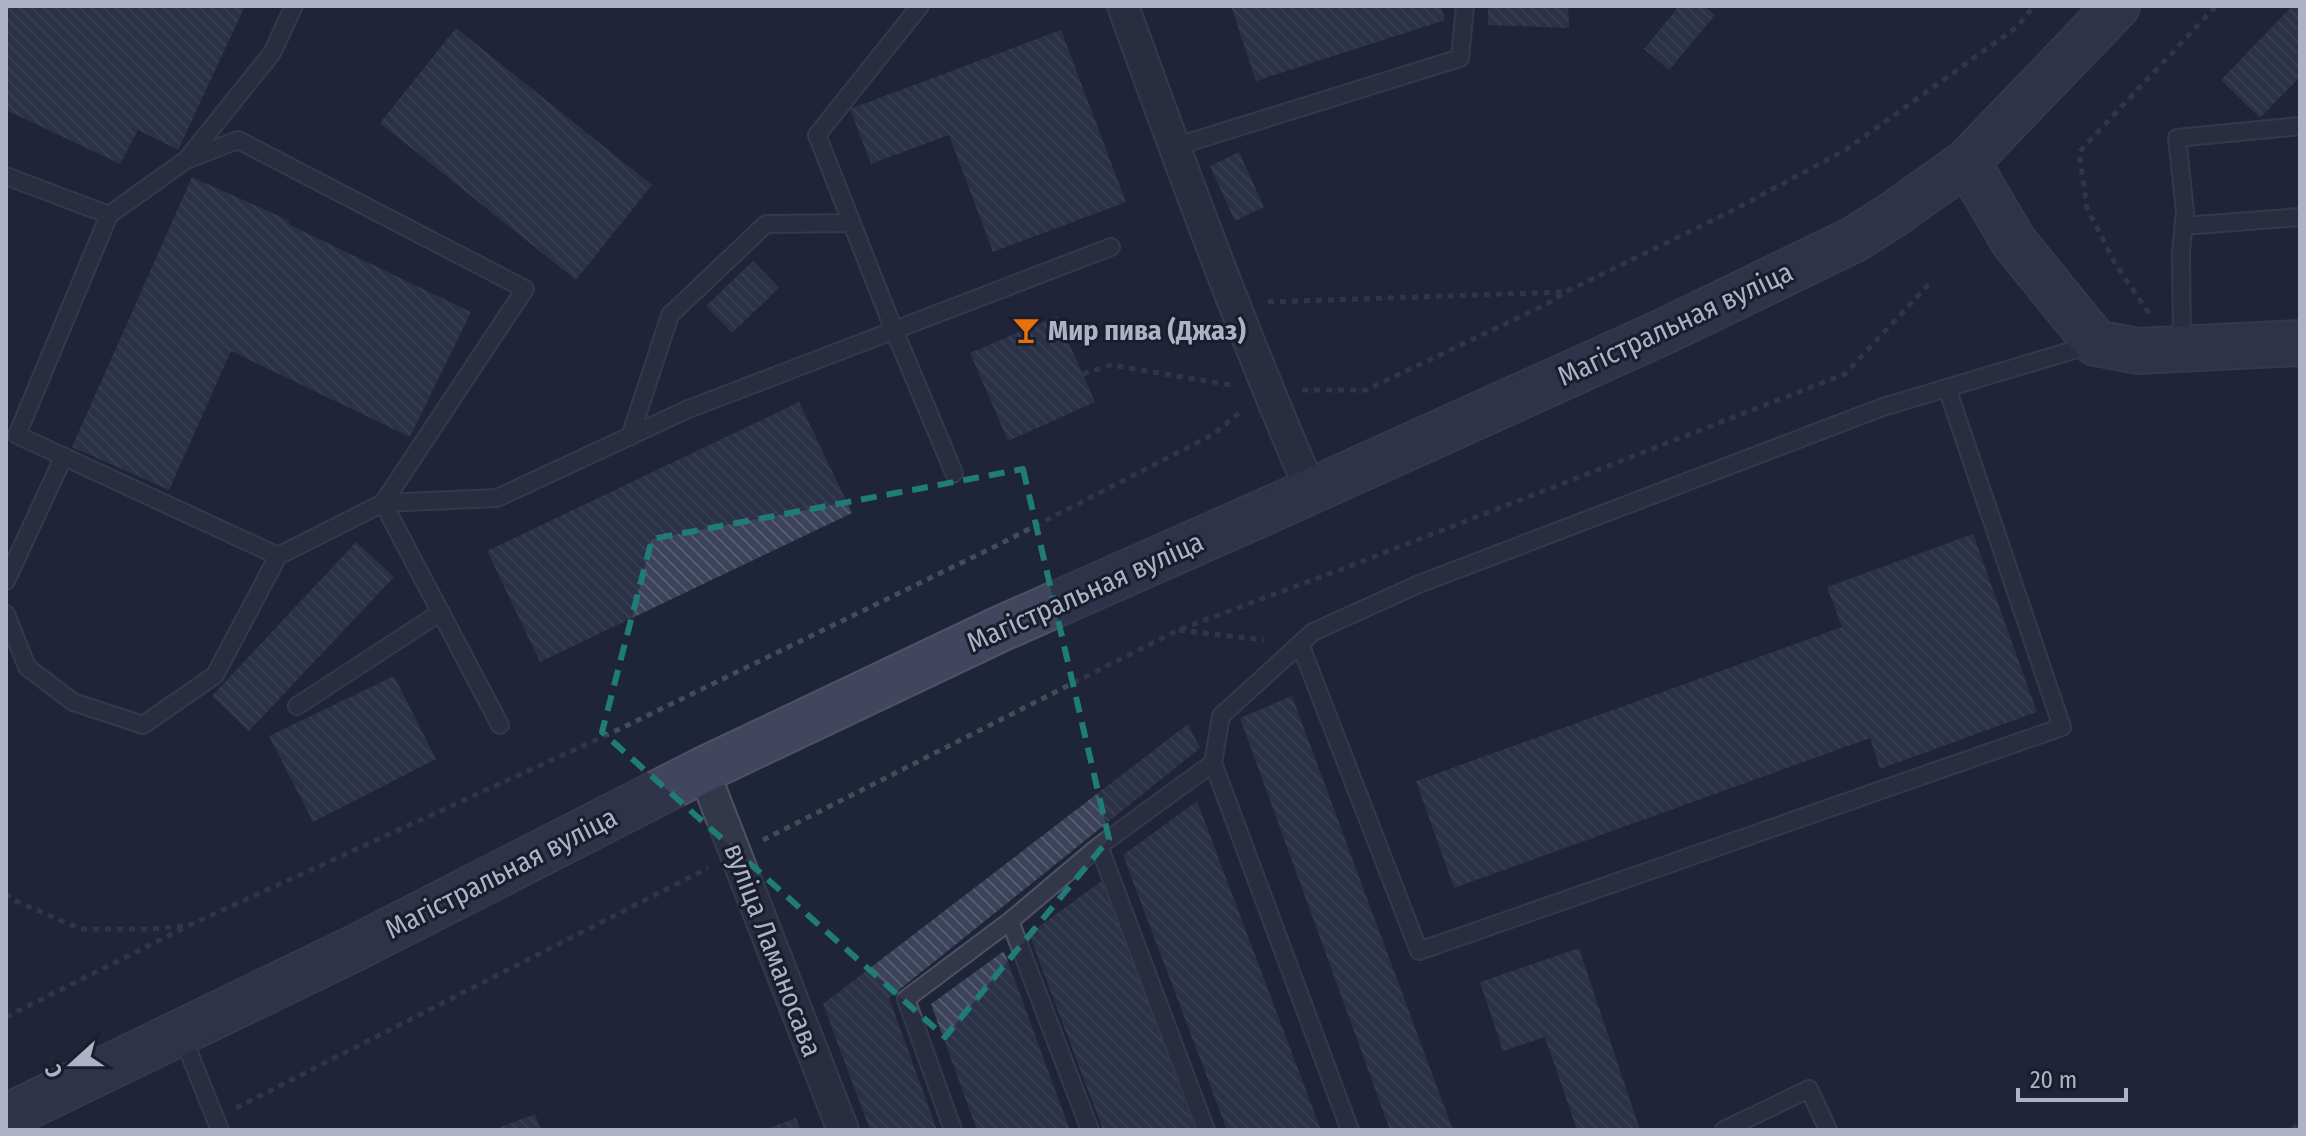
<svg xmlns="http://www.w3.org/2000/svg" width="2306" height="1136" viewBox="0 0 2306 1136" font-family="'Fira Sans Condensed',sans-serif">
	<defs>
		<pattern id="building-back-hatch" width="6" height="6" patternUnits="userSpaceOnUse" patternTransform="scale(2)"><rect width="6" height="6" fill="#3b4259"/><path d="M-1 5l2 2M0 0l6 6M5-1l2 2" fill="none" stroke="#555b6f"/></pattern>
	</defs>
	<rect width="100%" height="100%" fill="#1f2539"/>
	<path fill="url(#building-back-hatch)" d="M6,6H245L178,150L138,130L120,164L6,110Z
		M1231,6H1441L1445,20L1256,81Z
		M1488,6H1568L1569,28L1488,25Z
		M1679,6H1704L1715,15L1669,70L1644,49Z
		M2292,6H2300V77L2260,118L2221,80Z
		M456,28L652,185L576,280L380,123Z
		M1061,30L1126,202L993,252L949,135L871,164L850,109Z
		M1239,152L1264,207L1235,221L1210,166Z
		M192,177L290,221L288,224L471,312L410,437L231,351L169,490L72,447Z
		M753,261L779,288L732,333L706,306Z
		M1057,316L1095,402L1008,441L970,353Z
		M799,402L852,513L540,662L487,551Z
		M1973,534L2037,712L1880,769L1870,738L1454,888L1416,781L1842,627L1827,587Z
		M356,542L394,577L249,731L212,696Z
		M394,676L436,759L313,822L269,736Z
		M1292,696L1453,1130H1390L1240,718Z
		M1188,724L1200,748L889,998L937,1130H870L823,1004Z
		M1197,801L1321,1130H1227L1123,855Z
		M1103,880L1195,1130H1103L1029,934Z
		M1579,948L1640,1130H1577L1545,1037L1503,1051L1480,982Z
		M1004,951L1070,1130H977L931,1004Z
		M535,1114L541,1130H493Z
		M796,1118L800,1130H764Z"/>
	<g fill="none" stroke-linecap="round" stroke-linejoin="round">
		<g stroke="#4d5264" stroke-width="20">
			<path id="lane" d="M920,6L817,135L894,330L954,473
				M1174,147L1460,58L1465,6
				M187,159L272,53L294,6
				M6,176L109,215L17,435L278,556L383,503L497,498L686,410L1111,247
				M109,215L186,160L238,140L525,289L383,503L500,725
				M2183,226L2300,217
				M2182,348L2181,252L2185,211L2177,138L2300,126
				M630,437L670,315L766,224L851,223
				M6,581L64,456
				M6,614L27,667L73,702L143,725L215,675L278,556
				M1300,644L1419,951L2062,727L1947,388
				M297,706L441,612
				M1099,846L1206,1130
				M1010,921L1090,1130
				M181,1033L220,1130
				M953,1130L906,999L1010,921L1099,846L1213,763
				M1350,1130L1213,763L1221,716L1313,632L1419,584L1883,407L2094,344
				M1724,1130L1809,1089L1828,1130"/>
		</g>
		<g stroke="#4d5264" stroke-width="34">
			<path id="street" d="M1123,6C1182,169 1242,332 1311,491
				M703,770L843,1130"/>
		</g>
		<g stroke="#4d5264" stroke-width="48">
			<path id="secondary" d="M1967,162L2014,242L2096,343L2138,351L2300,343
				M6,1117L355,948L703,770L1000,629L1260,514L1665,331L1855,239L1894,214L1967,162L2117,6"/>
		</g>
		<path stroke="#3f4f57" stroke-width="5" stroke-dasharray="6 6" stroke-linecap="butt" d="M1268,302L1565,292
			M2149,313L2116,265L2087,208L2079,152L2216,6
			M1083,374L1111,365L1231,385
			M1302,390H1366L1547,304L1565,292L1730,212L1847,149L2017,27L2034,6
			M1179,630L1264,640
			M763,840L1178,630L1345,568L1845,374L1929,284
			M6,893L11,899L81,929H149L184,926
			M6,1017L190,925L622,728L996,546L1212,435L1243,410
			M236,1108L708,868
			M2293,1130L2300,1119"/>
		<use href="#lane" stroke="#333849" stroke-width="16"/>
		<use href="#street" stroke="#333849" stroke-width="30"/>
		<use href="#secondary" stroke="#41455d" stroke-width="44"/>
	</g>
	<path d="M0 0H2306V1136H0ZM1023,469L1109,839L945,1037L602,732L652,539Z" fill="#1f2539" fill-opacity=".55" fill-rule="evenodd"/>
	<path fill="none" stroke="#1f7c77" stroke-width="6" stroke-dasharray="16 10" stroke-linejoin="round" d="M1023,469L1109,839L945,1037L602,732L652,539Z"/>
	<defs>
		<g id="bar-bare" transform="scale(2.16)"><path d="M-6-5H6L.8 .8V4.5H3.5V6h-7V4.5H-.8V.8Z" fill="#e8710a" stroke="#191d2e" stroke-width="2.5" paint-order="stroke"/></g>
	</defs>
	<g fill-rule="evenodd">
		<use href="#bar-bare" x="1026" y="330"/>
	</g>
	<g text-anchor="middle" dominant-baseline="central" stroke-width="6" stroke-linejoin="round" paint-order="stroke">
		<g font-size="28" fill="#adb2c6" stroke="#191d2e">
			<text transform="translate(1675 324) rotate(-25)">Магістральная вуліца</text>
			<text transform="translate(1085 592) rotate(-24)">Магістральная вуліца</text>
			<text transform="translate(501 873) rotate(-27)">Магістральная вуліца</text>
			<text transform="translate(773 950) rotate(69)">вуліца Ламаносава</text>
		</g>
		<g font-size="28" font-weight="bold" fill="#adb2c6" stroke="#191d2e" text-anchor="start">
			<text x="1048" y="330">Мир пива (Джаз)</text>
		</g>
	</g>
	<rect width="2306" height="1136" fill="none" stroke="#adb2c6" stroke-width="16"/>
	<g transform="translate(72 1064) rotate(249)" stroke="#191d2e" stroke-width="6" paint-order="stroke">
	<path d="M0-6L14 30L0 20L-14 30Z" fill="#adb2c6"/>
	<text y="-12" font-size="22" font-weight="bold" text-anchor="middle" fill="#adb2c6">С</text>
	</g>
	<path d="M2018 1088v12h108v-12" fill="none" stroke="#adb2c6" stroke-width="4"/>
	<text x="2030" y="1088" font-size="24" fill="#adb2c6" stroke="#191d2e" stroke-width="6" paint-order="stroke">20 m</text>
</svg>
